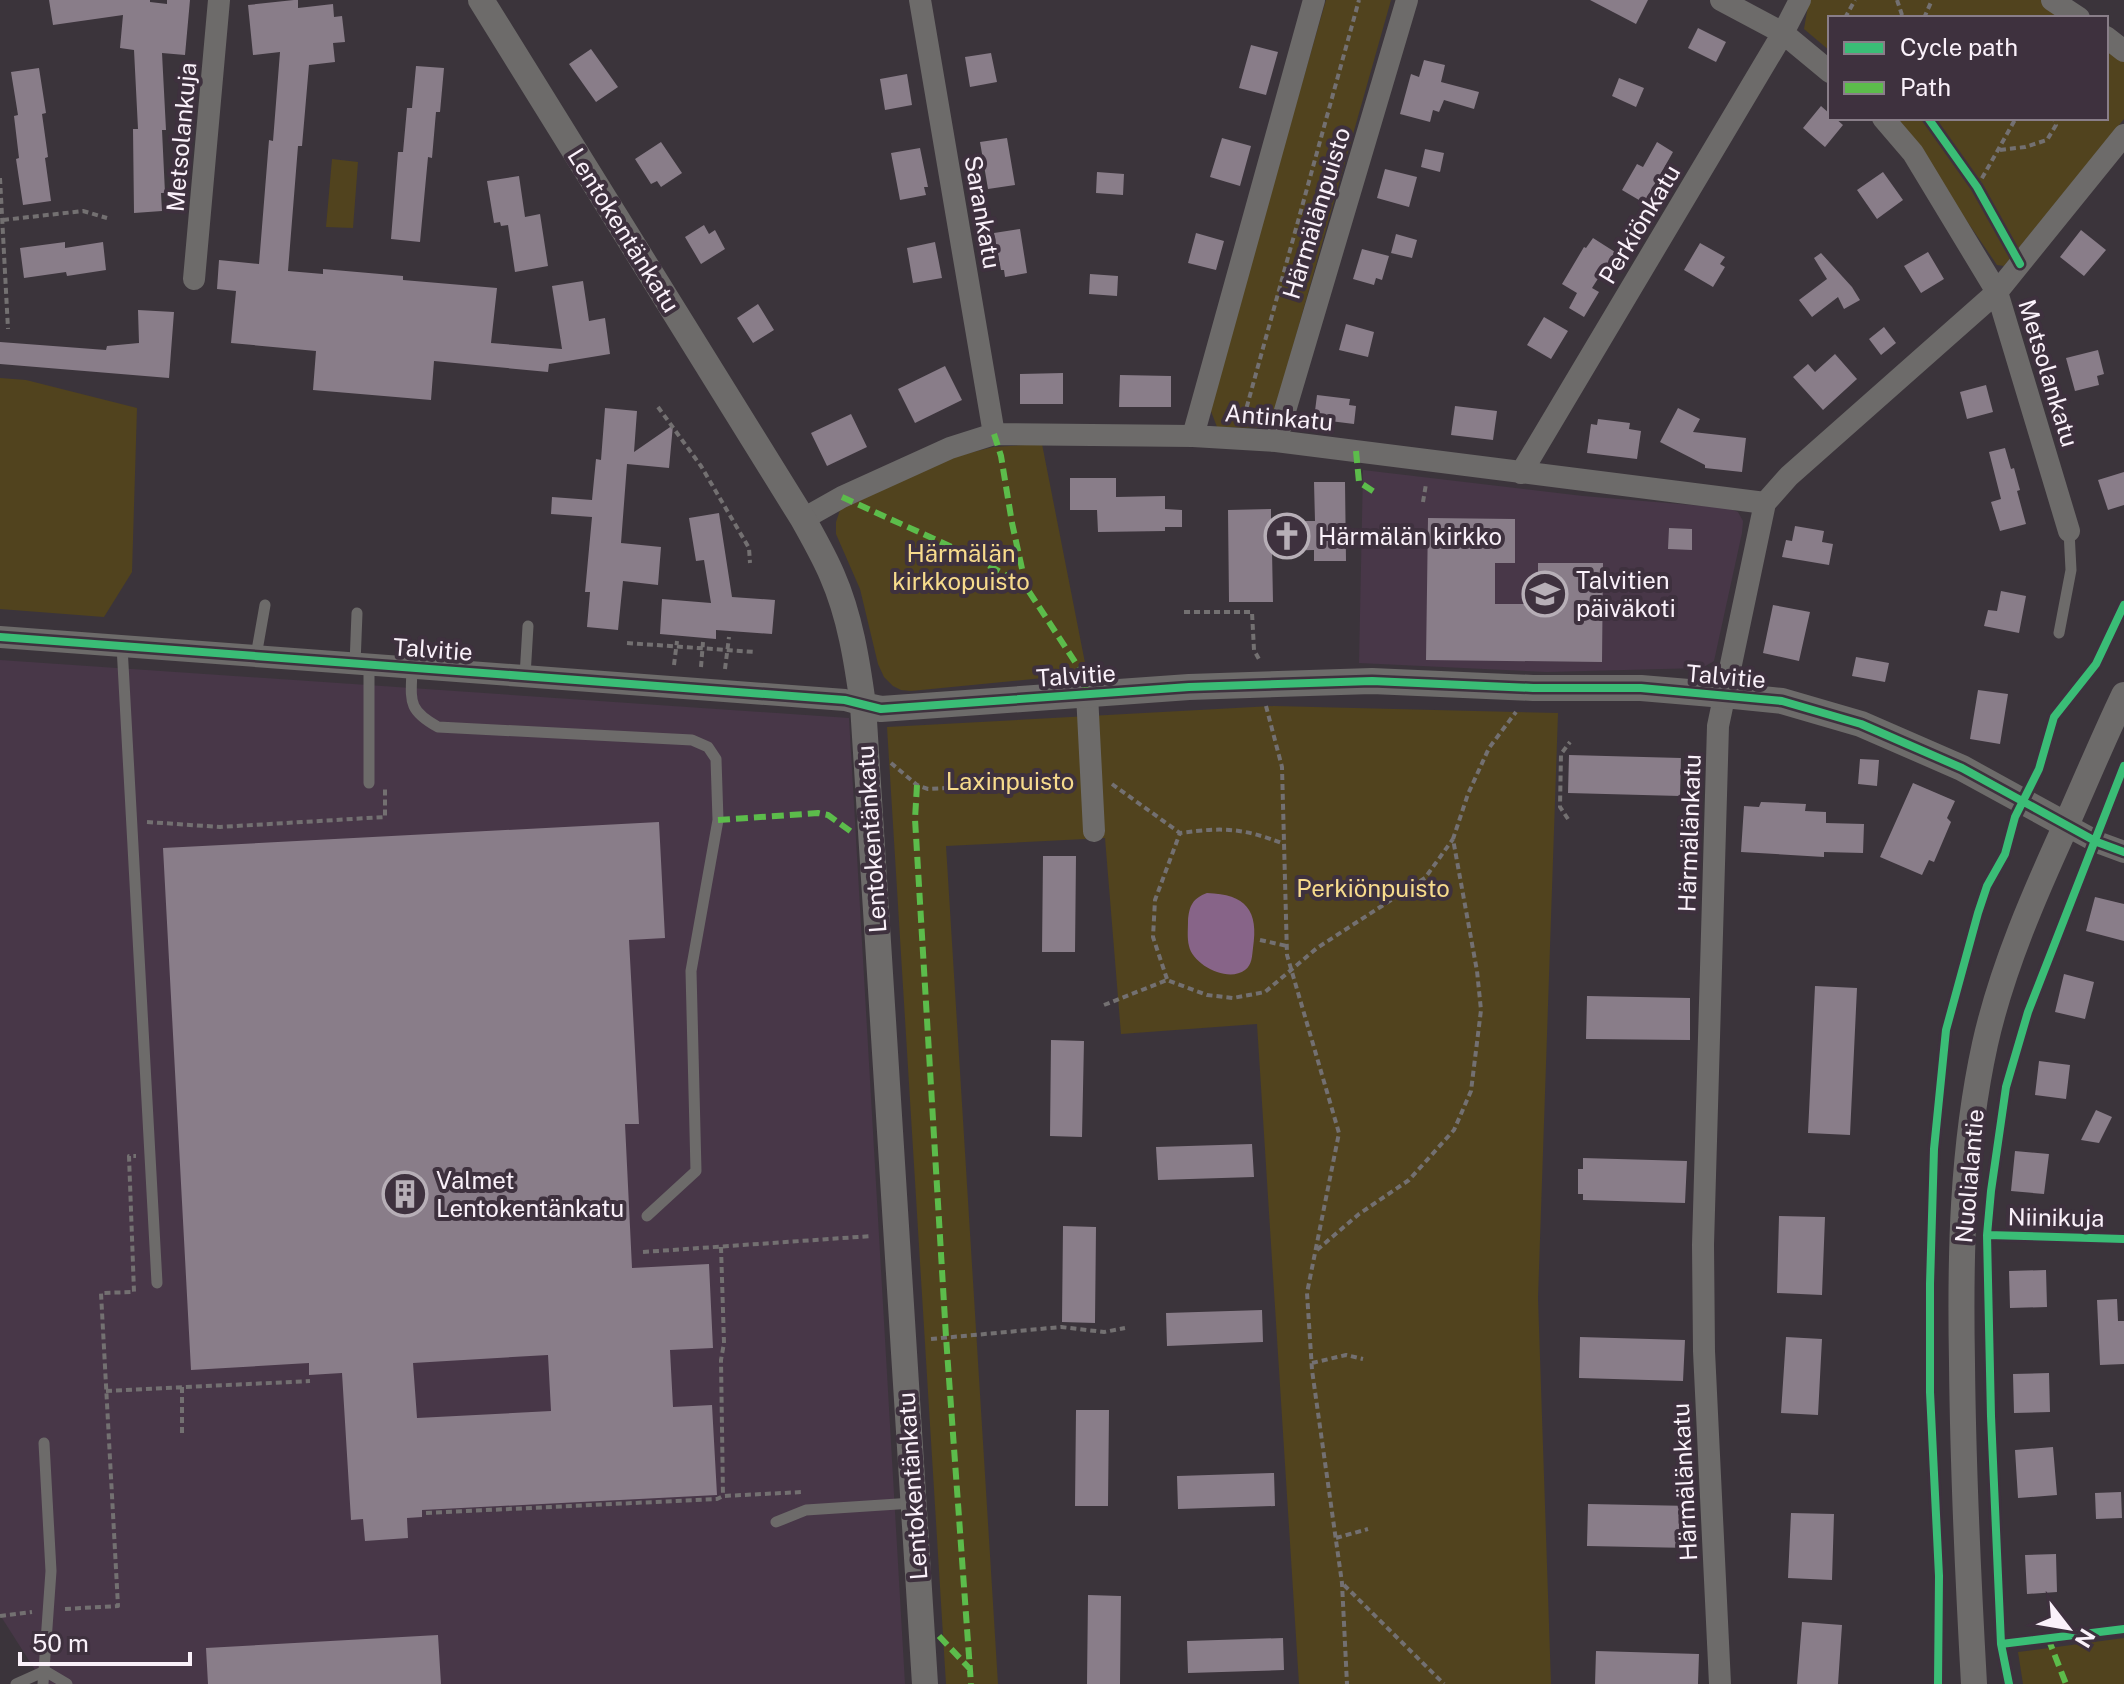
<svg xmlns="http://www.w3.org/2000/svg" width="2124" height="1684" viewBox="0 0 2124 1684" font-family="'Public Sans',sans-serif">
	<rect width="100%" height="100%" fill="#3b343b"/>
	<path fill="#483748" d="M1363,470L1583,496L1728,508L1738,512L1743,521L1742,533L1714,661L1702,668L1547,672L1359,663Z
		M0,660L849,718L905,1684H44L0,1615Z"/>
	<path fill="#51431e" d="M1326,0H1391L1273,417L1261,428L1217,427L1209,406Z
		M1809,0H2041L2069,18H1830V51L1804,29Z
		M2106,44L2124,56V119L2004,266L1997,265L1896,118H2106Z
		M332,159L358,162L353,228L326,227Z
		M0,378L26,380L137,408L132,572L104,617L0,609Z
		M1042,444L1086,668L1053,677L911,691L901,690L893,686L884,677L878,664L860,589L836,534V522L840,510L946,459L993,447Z
		M1274,706L1558,713L1538,1298L1551,1684H1299L1257,1024L1121,1034L1105,838L946,846L998,1684H946L887,727Z
		M2124,1638V1684H2023L2018,1652Z"/>
	<path fill="#876488" d="M1207,893C1246,894 1259,911 1253,948C1252,956 1252,965 1245,970C1228,983 1193,965 1189,946C1187,938 1188,929 1188,921C1189,906 1193,898 1207,893Z"/>
	<path fill="#897d89" fill-rule="evenodd" d="M49,0H150V2L167,4V0H190L185,55L162,53L166,130H162L165,193H161L162,211L134,213L133,129H138L134,50L120,48L123,15L53,25Z
		M294,0H298V8L333,4L334,17L342,16L345,42L333,43L335,62L309,65L302,146H298L288,271L323,274V269L403,276V280L497,288L491,343L562,349L552,286L583,281L589,321L605,318L610,354L549,364L548,372L434,361L431,400L313,390L316,351L231,343L236,291L217,289L219,260L259,264L269,140L273,141L280,52L253,55L248,5Z
		M1590,0H1648L1636,24Z
		M1698,28L1726,42L1716,62L1688,48Z
		M1251,45L1278,52L1266,95L1239,88Z
		M591,49L618,87L596,102L569,64Z
		M991,53L997,82L970,87L965,57Z
		M1424,60L1445,65L1441,82L1479,92L1474,109L1444,100L1439,112L1433,110L1430,122L1400,114L1411,74L1419,77Z
		M416,66L444,68L440,112H436L432,158L428,157L420,242L391,239L398,152H403L407,108H412Z
		M39,68L46,113L42,114L48,157L45,158L51,201L23,205L16,159L19,158L14,116L18,115L11,72Z
		M907,74L912,105L885,110L880,79Z
		M1619,78L1644,88L1636,107L1612,96Z
		M1821,106L1830,114V118H1835L1843,125L1825,147L1803,128Z
		M1007,138L1015,185L988,189L980,142Z
		M1222,138L1251,146L1240,186L1210,177Z
		M661,142L682,173L661,187L657,181L651,184L635,159Z
		M1657,142L1673,152L1644,203L1622,190L1637,164L1643,167Z
		M920,148L928,187H924L926,195L900,200L891,153Z
		M1425,149L1444,153L1440,172L1421,167Z
		M1385,169L1417,177L1409,207L1377,198Z
		M1097,172L1124,174L1123,195L1096,193Z
		M1883,172L1903,200L1877,219L1857,190Z
		M519,176L525,217L540,214L548,266L515,272L508,225L501,226L500,222L494,223L487,181Z
		M704,225L709,234L715,230L725,249L701,264L685,237Z
		M1020,229L1027,273L1005,277L1004,270H1001L994,233Z
		M2081,230L2106,250L2084,276L2060,257Z
		M1196,233L1224,241L1216,270L1188,263Z
		M1396,234L1417,240L1412,258L1391,253Z
		M1593,238L1615,252L1592,288L1599,292L1584,317L1569,308L1577,293L1562,284L1584,247L1586,248Z
		M65,242V248L103,242L106,270L67,276L66,272L24,278L20,248Z
		M935,242L942,278L913,283L907,248Z
		M1700,243L1725,257L1720,264L1725,267L1713,287L1684,270Z
		M1362,249L1389,256L1382,280L1376,278L1374,285L1353,279Z
		M1928,252L1944,279L1921,293L1904,266Z
		M1821,253L1852,287L1860,300L1844,309L1838,297L1812,317L1799,300L1827,279L1814,258Z
		M1090,274L1118,276L1117,296L1089,294Z
		M758,304L774,330L753,343L737,318Z
		M138,310L174,312L169,378L0,364V342L106,350L107,346L139,343Z
		M1544,317L1568,331L1551,359L1527,345Z
		M1346,324L1374,332L1368,357L1339,350Z
		M1884,327L1896,343L1881,355L1869,339Z
		M2098,350L2104,374L2097,376L2099,385L2075,391L2066,358Z
		M1835,354L1857,379L1823,410L1793,377L1808,364L1815,372Z
		M945,366L962,400L915,423L898,389Z
		M1063,373V404H1020V374Z
		M1120,375L1171,376V407H1119Z
		M1986,385L1993,412L1967,419L1960,392Z
		M1317,395L1350,399L1349,405L1356,406L1354,424L1314,419Z
		M1455,406L1497,411L1493,440L1451,435Z
		M605,408L637,411L634,452L673,425L669,468L627,464L621,543L661,547L658,585L623,581L618,630L587,627L590,592H585L592,517L551,514L552,497L592,500L596,459L601,460Z
		M1678,408L1700,419L1693,432L1746,438L1742,472L1705,468V465L1660,442Z
		M851,414L867,447L827,466L811,433Z
		M1598,419L1630,423L1629,429L1641,431L1637,459L1587,453L1591,424L1597,425Z
		M2005,448L2011,469L2014,468L2020,490L2017,491L2026,524L2000,531L1991,502L2001,499L1989,452Z
		M2124,472V505L2108,510L2098,480Z
		M1070,478H1116V497L1165,496V509L1182,510V527H1165V531L1098,532L1097,510H1070Z
		M1314,482H1345L1346,561H1314V550L1272,551L1273,602H1229L1228,510L1271,509V521H1315Z
		M719,513L732,597L775,600L772,634L716,630V639L660,634L662,599L711,603L704,560L696,561L689,518Z
		M1428,518L1515,519V563H1495V604H1538V563H1603L1602,662L1426,660Z
		M1795,526L1824,531L1822,542L1833,544L1829,565L1782,557L1786,540L1792,541Z
		M1669,528L1692,529V550L1668,549Z
		M2001,591L2026,596L2019,633L1984,626L1988,610L1997,611Z
		M1773,605L1810,612L1799,661L1763,653Z
		M1856,657L1889,663L1885,682L1852,676Z
		M1978,690L2008,694L2000,744L1970,739Z
		M1569,755L1681,758L1680,796L1568,793Z
		M1860,759L1879,760L1877,786L1858,784Z
		M1913,783L1955,801L1947,818L1951,822L1934,862L1929,860L1922,875L1880,857Z
		M1761,802L1806,804L1805,811L1826,812V823L1864,824L1863,853L1824,852V857L1741,852L1744,806L1759,807Z
		M659,822L665,938L629,940L639,1124H625L632,1268L709,1264L713,1348L670,1350L673,1407L712,1405L717,1495L422,1510V1517L407,1518L408,1538L365,1541L363,1519L351,1520L342,1373L309,1375V1363L191,1370L163,848ZM548,1355L551,1411L417,1418L413,1363Z
		M1043,856H1076L1075,952H1042Z
		M2095,897L2124,904V941L2086,931Z
		M2064,974L2094,982L2085,1019L2055,1012Z
		M1815,986L1857,988L1850,1135L1808,1133Z
		M1587,996L1690,998V1040L1586,1039Z
		M1051,1040L1084,1041L1082,1137L1050,1136Z
		M2039,1061L2070,1065L2066,1099L2035,1095Z
		M2096,1110L2112,1117L2099,1143L2081,1140Z
		M1252,1144L1254,1177L1158,1180L1156,1147Z
		M2015,1151L2049,1154L2044,1194L2011,1191Z
		M1583,1158L1687,1161L1685,1203L1583,1200V1194H1578V1169H1583Z
		M1779,1216L1825,1217L1822,1295L1777,1293Z
		M1063,1226L1096,1227L1095,1323L1062,1322Z
		M2046,1270L2047,1307L2010,1308L2009,1271Z
		M2117,1299L2118,1321H2124V1364L2100,1365L2097,1300Z
		M1262,1310L1263,1342L1167,1346L1166,1313Z
		M1580,1337L1685,1340L1683,1381L1579,1378Z
		M1786,1337L1822,1339L1818,1415L1781,1413Z
		M2049,1373L2050,1412L2014,1413L2013,1374Z
		M1076,1410H1109L1108,1506H1075Z
		M2053,1447L2057,1495L2018,1498L2015,1450Z
		M1274,1473L1275,1506L1178,1509L1177,1476Z
		M2121,1492L2122,1518L2096,1519L2095,1493Z
		M1588,1504L1692,1506L1691,1548L1587,1546Z
		M1791,1513L1834,1514L1832,1580L1788,1578Z
		M2056,1554L2057,1592L2027,1594L2025,1555Z
		M1088,1595L1121,1596L1120,1684H1087Z
		M1802,1622L1842,1625L1838,1684H1797Z
		M438,1635L441,1684H208L206,1648Z
		M1283,1638L1284,1670L1188,1673L1187,1641Z
		M1596,1651L1699,1654L1698,1684H1595Z"/>
	<g fill="none" stroke-linecap="round" stroke-linejoin="round">
		<path stroke="#737071" stroke-width="4" stroke-dasharray="6 4" stroke-linecap="butt" d="M1897,0L1903,18
			M1845,18L1855,0
			M1924,18L1932,0
			M2000,150L2025,147L2047,140L2056,125L2054,118
			M0,178L8,329
			M1977,187L2016,118
			M3,220L83,211L107,218
			M658,407L701,466L749,548L750,563
			M1244,417L1359,0
			M1423,502L1426,484
			M1184,612H1252L1254,650L1260,661
			M627,643L755,652
			M674,665L677,641
			M701,667L703,642
			M725,669L729,637
			M1266,706L1282,767L1287,955L1339,1133L1307,1293L1312,1370L1342,1583L1347,1684
			M891,763L917,785L928,789L1069,781
			M1112,784L1180,833C1224,827 1243,828 1284,844
			M1568,819L1560,807L1561,754L1570,742
			M147,822L220,827L385,817V788
			M1260,940L1287,946
			M1167,979L1153,937L1155,900L1180,833
			M1104,1005L1167,980L1207,995L1233,998L1265,992L1317,948L1425,878L1453,839
			M721,1247L724,1343L721,1360L723,1496
			M1317,1250L1359,1214L1409,1180L1454,1130L1471,1091L1481,1010L1477,971L1453,839L1468,794L1489,748L1516,712
			M643,1252L872,1236
			M931,1339L1061,1327L1104,1332L1125,1328
			M1312,1363L1346,1355L1363,1359
			M182,1387V1436
			M106,1391L310,1381
			M426,1513L717,1499L723,1496L803,1492
			M1336,1538L1368,1529
			M1344,1585L1444,1684
			M65,1609L118,1606L101,1293L134,1292L129,1156H136
			M0,1616L32,1612"/>
		<path stroke="#6d6b6a" stroke-width="11" d="M2059,633L2071,570L2069,531
			M122,646L157,1283
			M256,656L265,605
			M355,664L357,613
			M369,665V783
			M412,668C411,701 407,710 438,727L692,740L708,747L716,759L718,820L691,971L696,1171L647,1216
			M525,676L528,626
			M776,1522L806,1510L913,1503
			M45,1671L67,1684
			M16,1684L45,1671
			M43,1684L51,1571L44,1443"/>
		<path stroke="#6d6b6a" stroke-width="22" d="M920,0L994,434
			M1721,0L1783,33L1830,72
			M2052,0L2079,18
			M2106,37L2124,51
			M1883,118L1913,153L1997,292L2069,531
			M194,279L219,0
			M1193,436L1314,0
			M1276,441L1407,0
			M1521,473L1783,33L1800,0
			M803,519L842,497L950,448L994,434L1193,436L1276,441L1765,503
			M0,637L845,700L863,705
			M1087,694L1094,831
			M2066,825L2097,842L2124,852
			M1720,1684L1704,1351L1703,1245L1718,726L1765,503L1789,476L1997,292L2124,135"/>
		<path stroke="#6d6b6a" stroke-width="26" d="M481,0L803,519C813,537 824,556 832,575C850,616 857,661 863,705L925,1684
			M863,705L881,709L1189,687L1372,681L1533,688H1641L1724,695L1782,701L1861,724L1962,768L2066,825
			M1974,1684C1968,1577 1963,1470 1962,1363C1960,1256 1962,1149 1985,1044C2002,968 2035,893 2067,823C2086,780 2104,737 2124,695"/>
		<path stroke="#5cbc4b" stroke-width="6" stroke-dasharray="12 6" stroke-linecap="butt" d="M994,434L1001,456L1012,523L1026,587L1081,671L1087,694
			M1356,451L1359,482L1376,493
			M842,497L978,559L1026,587
			M917,785L915,819L946,1337L971,1684
			M718,820L818,813L828,815L853,833
			M939,1636L970,1669
			M2048,1638L2066,1684"/>
		<g stroke="#3e313e" stroke-width="13">
			<path id="cycleway" d="M1928,118L1977,187L2020,264
				M0,637L845,700L881,709L1189,687L1372,681L1533,688H1641L1782,701L1861,724L1962,768L2097,842L2124,852
				M1987,1235L2124,1239
				M2001,1644L2124,1629
				M1938,1684L1939,1576L1930,1392V1284L1934,1149L1946,1030L1978,913L1987,886L2005,854L2015,817L2039,769L2054,717L2096,664L2124,605
				M2009,1684L2001,1644L1991,1416L1987,1235L1991,1191L2006,1087L2028,1012L2124,766"/>
		</g>
		<use href="#cycleway" stroke="#3abd76" stroke-width="8"/>
	</g>
	<defs>
		<g id="church-ring" transform="scale(2.3)"><circle r="9.5" fill="#3e313e" stroke="#b7afb7" stroke-width="1.5"/><path d="M-1.2-6h2.4v3.5h3.3v2.4h-3.3V6h-2.4V-.1h-3.3v-2.4h3.3Z" fill="#b7afb7"/></g>
		<g id="school-ring" transform="scale(2.3)"><circle r="9.5" fill="#3e313e" stroke="#b7afb7" stroke-width="1.5"/><path d="M0-5L7-2L0 1L-7-2ZM-4 1L0 2.5L4 1V4Q0 6-4 4Z" fill="#b7afb7"/></g>
		<g id="building-ring" transform="scale(2.3)"><circle r="9.5" fill="#3e313e" stroke="#b7afb7" stroke-width="1.5"/><path d="M-4-6H4V6H1V3H-1V6H-4ZM-2.5-4.3h1.7v1.8h-1.7ZM.8-4.3h1.7v1.8H.8ZM-2.5-1h1.7V.8h-1.7ZM.8-1h1.7V.8H.8Z" fill="#b7afb7"/></g>
	</defs>
	<g fill-rule="evenodd">
		<use href="#church-ring" x="1287" y="536"/>
		<use href="#school-ring" x="1545" y="594"/>
		<use href="#building-ring" x="405" y="1194"/>
	</g>
	<g text-anchor="middle" dominant-baseline="central" stroke-width="8" stroke-linejoin="round" paint-order="stroke">
		<g font-size="24" fill="#faf1fa" stroke="#3e313e">
			<text transform="translate(181 137) rotate(-85)">Metsolankuja</text>
			<text transform="translate(983 212) rotate(80)">Sarankatu</text>
			<text transform="translate(1316 213) rotate(-73)">Härmälänpuisto</text>
			<text transform="translate(1639 224) rotate(-59)">Perkiönkatu</text>
			<text transform="translate(624 230) rotate(58)">Lentokentänkatu</text>
			<text transform="translate(2049 373) rotate(73)">Metsolankatu</text>
			<text transform="translate(1279 417) rotate(5)">Antinkatu</text>
			<text transform="translate(433 649) rotate(4)">Talvitie</text>
			<text transform="translate(1076 675) rotate(-4)">Talvitie</text>
			<text transform="translate(1726 676) rotate(5)">Talvitie</text>
			<text transform="translate(1689 833) rotate(-88)">Härmälänkatu</text>
			<text transform="translate(871 839) rotate(-94)">Lentokentänkatu</text>
			<text transform="translate(1969 1176) rotate(-85)">Nuolialantie</text>
			<text transform="translate(2056 1217) rotate(1)">Niinikuja</text>
			<text transform="translate(1684 1482) rotate(-93)">Härmälänkatu</text>
			<text transform="translate(912 1486) rotate(-94)">Lentokentänkatu</text>
		</g>
		<g font-size="24" fill="#faf1fa" stroke="#3e313e" text-anchor="start">
			<text x="1318" y="536">Härmälän kirkko</text>
			<text x="1576" y="580">Talvitien<tspan x="1576" dy="28">päiväkoti</tspan></text>
			<text x="436" y="1180">Valmet<tspan x="436" dy="28">Lentokentänkatu</tspan></text>
		</g>
		<g font-size="24" fill="#f7db8c" stroke="#3e313e">
			<text x="961" y="553">Härmälän<tspan x="961" dy="28">kirkkopuisto</tspan></text>
			<text x="1010" y="781">Laxinpuisto</text>
			<text x="1373" y="888">Perkiönpuisto</text>
		</g>
	</g>
	<rect x="1828" y="16" width="280" height="104" fill="#3e313e" stroke="#897e89" stroke-width="2"/>
	<rect x="1844" y="42" width="40" height="12" fill="#3abd76" stroke="#897e89" stroke-width="2"/>
	<text x="1900" y="56" font-size="24" fill="#faf1fa">Cycle path</text>
	<rect x="1844" y="82" width="40" height="12" fill="#5cbc4b" stroke="#897e89" stroke-width="2"/>
	<text x="1900" y="96" font-size="24" fill="#faf1fa">Path</text>
	<g transform="translate(2068 1628) rotate(121)" stroke="#3e313e" stroke-width="6" paint-order="stroke">
	<path d="M0-6L14 30L0 20L-14 30Z" fill="#faf1fa"/>
	<text y="-12" font-size="22" font-weight="bold" text-anchor="middle" fill="#faf1fa">N</text>
	</g>
	<path d="M20 1652v12h170v-12" fill="none" stroke="#faf1fa" stroke-width="4"/>
	<text x="32" y="1652" font-size="24" fill="#faf1fa" stroke="#3e313e" stroke-width="6" paint-order="stroke">50 m</text>
</svg>
